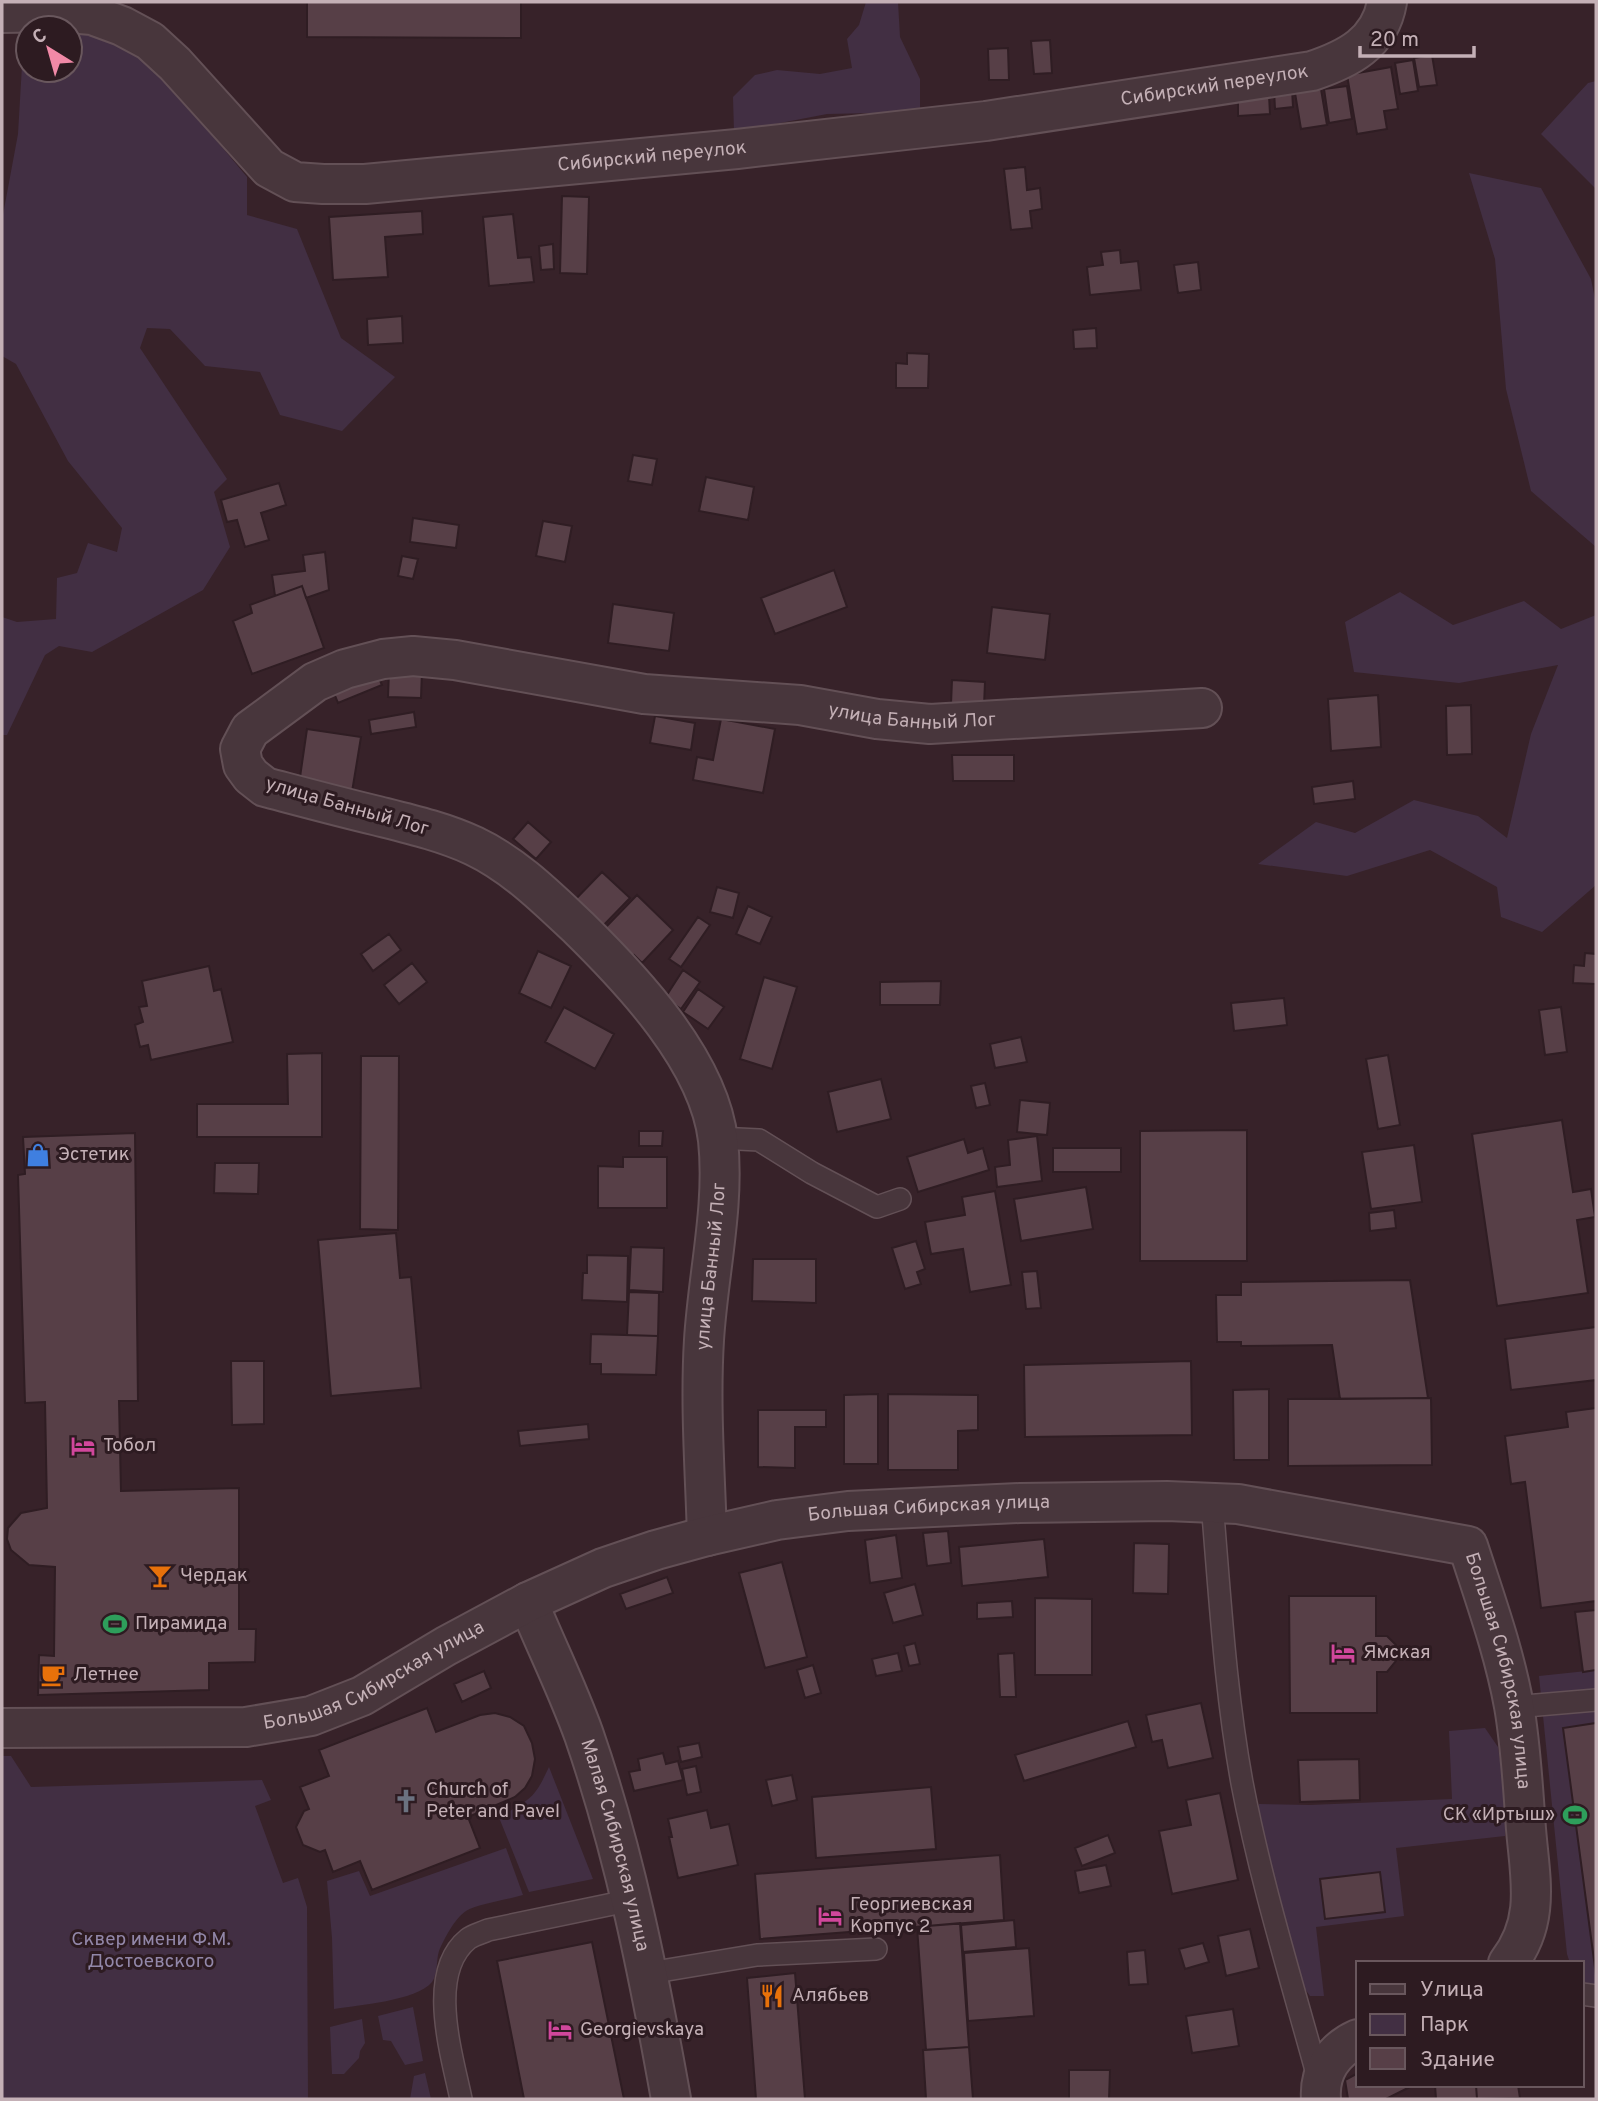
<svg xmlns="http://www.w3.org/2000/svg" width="1598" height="2101" viewBox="0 0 1598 2101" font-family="Overpass,sans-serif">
	<rect width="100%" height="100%" fill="#372229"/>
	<path fill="#422f43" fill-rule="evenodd" d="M866,2H898L900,37L920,79V112L827,114L734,132L733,97L755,75L777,70L820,74L852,68L847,39L859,25Z
		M70,28L113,33L170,85L247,177V215L297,229L341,338L395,377L342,431L280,415L260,372L205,366L170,329L147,328L140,348L227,479L214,492L230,547L203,590L92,652L59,646L45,655L7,735H2V617L17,622L56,619L57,578L77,573L88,543L117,552L122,528L68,461L16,364L2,356V220L18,134L24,31L28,30V70H70Z
		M1596,81V189L1541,134L1588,83Z
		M1469,173L1541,188L1591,279L1596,304V547L1531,491L1506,389L1495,259Z
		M1400,592L1453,625L1524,601L1561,629L1596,615V885L1542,932L1501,917L1497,887L1430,850L1347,876L1258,864L1316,822L1355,833L1414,800L1478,816L1507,838L1531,734L1558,665L1459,683L1354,672L1345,622Z
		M1596,1670V1987L1582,1981V1963H1570L1567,1954L1539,1676Z
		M1485,1728L1498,1747L1505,1793V1836L1396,1848L1404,1916L1316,1927L1324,1996H1310L1300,1982L1259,1817V1804L1310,1805L1452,1799L1449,1731ZM1380,1872L1385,1912L1325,1919L1320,1880Z
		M2,1756H11L31,1787L262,1780L271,1800L255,1806L283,1883L298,1878L307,1907L308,2099H2Z
		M549,1767L593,1879L529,1892L500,1820C509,1810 516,1808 527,1800C538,1792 543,1779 549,1767Z
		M506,1848L523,1895C510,1899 477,1904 466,1911C455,1918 444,1939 439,1951C436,1960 438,1974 432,1982C416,2001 358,2005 334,2009L332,1938L327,1881L359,1871L370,1896Z
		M413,2007L423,2061L405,2065L391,2041L383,2040L378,2016Z
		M362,2019L365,2043L360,2051L359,2058L344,2074H332L330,2027Z
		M425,2073L431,2099H410L414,2076Z"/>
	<path fill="#573f47" stroke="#2f1d23" stroke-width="2" d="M307,2H521V38L307,37Z
		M1050,40L1052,73L1034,74L1031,41Z
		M1008,48L1009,80H989L988,49Z
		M1432,55L1437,85L1419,87L1414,58Z
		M1413,60L1418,91L1400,94L1395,63Z
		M1391,67L1398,109L1384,111L1387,129L1357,134L1347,75Z
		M1347,86L1352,119L1329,123L1324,89Z
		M1292,89L1293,107L1275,109L1274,90Z
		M1321,89L1327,125L1301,129L1295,93Z
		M1269,95L1270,114L1238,116V97Z
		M1025,167L1027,190L1040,188L1042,209L1030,211L1032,228L1011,230L1004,169Z
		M562,196L589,197L587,274L560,273Z
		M422,211L423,234L385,237L388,277L333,280L329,217Z
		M513,214L518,258L531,257L534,282L489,286L483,217Z
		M553,244L554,269L541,270L539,246Z
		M1120,250L1121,263L1138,261L1141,290L1090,295L1087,267L1103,265L1101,252Z
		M1198,262L1201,290L1178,293L1174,265Z
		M402,316L403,343L368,345L367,319Z
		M1096,328L1097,348L1074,349L1073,330Z
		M907,353L929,354L928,388H896V363L907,364Z
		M633,455L657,459L652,485L628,481Z
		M706,477L754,487L748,520L699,511Z
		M279,483L286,505L261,513L269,540L245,547L237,520L227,522L221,500Z
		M413,518L459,525L456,548L410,542Z
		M543,521L572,526L565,562L536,556Z
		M325,552L329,590L306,598L302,586L275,596L272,575L305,571L303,555Z
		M402,556L418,559L413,579L398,576Z
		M834,570L847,607L775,634L761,598Z
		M302,586L324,648L252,674L233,621L252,613L250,605Z
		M613,604L674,613L669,651L608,643Z
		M992,607L1050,614L1045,660L987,653Z
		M389,670L422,671L421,698L388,697Z
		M378,676L382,685L338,703L334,693Z
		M952,680L985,682L984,706L951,704Z
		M1378,695L1381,747L1331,751L1328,699Z
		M1471,705L1472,754L1447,755L1446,706Z
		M414,712L416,727L371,734L369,720Z
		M655,716L695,723L691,750L650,743Z
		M721,719L775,729L763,793L693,780L697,757L713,760Z
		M307,729L361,737L352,792L299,784Z
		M952,755H1014V781H953Z
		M1353,781L1355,799L1314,804L1312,787Z
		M528,822L551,842L536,859L513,839Z
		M602,872L630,898L598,931L570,905Z
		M717,887L739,893L733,918L710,912Z
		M637,895L673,930L642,963L634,955L629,961L605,928Z
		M748,906L772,917L760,944L736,934Z
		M698,917L710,925L681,967L669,959Z
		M389,934L401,950L373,971L361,954Z
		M538,951L571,966L551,1008L519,993Z
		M1585,953L1596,954V984L1573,983L1574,965L1584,966Z
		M412,963L427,982L399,1004L384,985Z
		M209,966L214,991L221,989L233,1042L151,1060L148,1045L140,1047L135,1025L143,1022L139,1007L147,1006L142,981Z
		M683,970L700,982L681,1009L665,998Z
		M764,977L797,987L772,1069L740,1059Z
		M941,981L940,1005H880V982Z
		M698,989L724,1007L708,1029L683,1012Z
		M1284,998L1287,1025L1234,1031L1231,1003Z
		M564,1007L614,1034L595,1069L545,1042Z
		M1561,1007L1567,1052L1545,1055L1539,1010Z
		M1021,1037L1027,1062L995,1068L990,1044Z
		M322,1053V1137H197V1104H288L287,1054Z
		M1388,1055L1400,1125L1378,1129L1366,1059Z
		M361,1056H399L398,1230L360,1229Z
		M881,1079L891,1119L837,1132L828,1092Z
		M985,1083L990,1105L976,1108L971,1086Z
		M1020,1100L1050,1103L1047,1135L1017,1132Z
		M1562,1120L1573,1192L1591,1189L1595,1217L1577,1220L1588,1293L1497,1306L1472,1134Z
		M1247,1130V1261H1140V1131Z
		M639,1131H663L662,1146H639Z
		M135,1133L138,1401H119L121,1491L239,1488V1629H256L255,1662L209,1663V1690L38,1695L39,1655L54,1656L55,1567L29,1565L11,1550L7,1539L8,1528L21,1513L47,1508L45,1402L25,1403L18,1175L25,1174L23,1137Z
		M1037,1136L1042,1181L997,1187L995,1167L1010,1165L1008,1140Z
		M964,1139L968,1153L983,1148L989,1170L918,1192L907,1157Z
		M1414,1145L1422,1202L1371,1209L1362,1152Z
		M1053,1148H1121V1172H1053Z
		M623,1157H667V1208H598V1166L623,1167Z
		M215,1163H259L258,1194L214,1193Z
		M1086,1187L1093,1229L1021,1241L1014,1199Z
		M995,1191L1011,1285L970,1292L963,1249L931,1254L925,1222L965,1215L962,1197Z
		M1394,1210L1396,1228L1370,1231L1369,1213Z
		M396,1233L400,1278L411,1277L421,1388L331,1396L318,1240Z
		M916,1241L925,1269L917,1272L921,1284L905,1289L892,1248Z
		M631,1247L664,1248L663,1292L629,1290Z
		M587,1255L628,1256L627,1302L582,1300L583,1273H587Z
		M753,1259H816V1303L752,1301Z
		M1037,1271L1041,1308L1026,1309L1022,1272Z
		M1410,1280L1428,1398L1340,1399L1332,1345L1241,1346V1342H1217L1216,1295H1241V1282Z
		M629,1292L659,1293L658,1336L627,1335Z
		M1596,1327V1380L1511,1390L1505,1339Z
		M591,1334L658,1336L656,1375L601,1374V1364H590Z
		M231,1361H264V1424L232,1425Z
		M1191,1361L1192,1435L1025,1437L1024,1365Z
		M1269,1389V1460H1234L1233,1390Z
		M878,1394V1464H844V1395Z
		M888,1394L978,1395V1430L958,1431V1470H888Z
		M1431,1398L1432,1465L1288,1466V1399Z
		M1596,1408V1601L1541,1608L1525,1482L1511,1484L1505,1436L1568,1427L1566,1412Z
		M758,1410H826V1427H795V1468L758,1467Z
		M588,1424L589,1439L520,1446L518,1431Z
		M948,1531L951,1563L927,1566L923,1533Z
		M896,1535L902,1578L870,1583L865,1540Z
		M1044,1539L1048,1577L962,1586L959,1547Z
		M1134,1543L1169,1544L1168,1594L1133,1593Z
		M782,1562L807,1657L765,1668L739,1573Z
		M667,1577L673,1593L626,1609L620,1594Z
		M915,1584L923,1615L893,1623L884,1593Z
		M1289,1596H1376V1636H1387L1396,1645V1661L1387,1672H1377V1713H1290Z
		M1035,1598L1092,1599V1675H1035Z
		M1012,1601L1013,1617L977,1619V1603Z
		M1596,1610V1670L1583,1672L1575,1612Z
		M915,1643L920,1664L909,1666L904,1646Z
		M898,1653L902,1671L876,1676L872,1659Z
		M1014,1653L1016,1697H1000L998,1654Z
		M813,1665L821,1693L805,1698L797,1670Z
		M484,1671L491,1688L462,1702L454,1684Z
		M1201,1703L1213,1758L1168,1768L1162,1740L1152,1742L1146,1715Z
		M427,1708L436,1732L480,1715L495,1713L510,1717L524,1726L532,1743L535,1759L532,1776L525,1788L515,1797L468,1817L480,1848L372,1890L360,1861L333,1872L325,1850L320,1852L303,1845L296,1827L304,1811L309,1809L300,1787L329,1776L319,1750Z
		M1128,1721L1136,1747L1024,1781L1015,1755Z
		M1596,1723V1975L1563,1728Z
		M699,1743L702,1757L681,1762L678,1747Z
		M663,1753L666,1764L678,1761L683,1780L634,1791L629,1772L640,1770L638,1759Z
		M1359,1759L1360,1800L1300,1802L1298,1760Z
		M696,1766L701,1792L687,1795L682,1769Z
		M792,1775L797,1800L772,1806L766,1780Z
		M931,1787L936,1849L816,1858L812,1797Z
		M1220,1793L1238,1880L1172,1894L1159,1831L1191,1825L1186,1800Z
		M707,1810L711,1828L729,1824L738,1865L678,1878L669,1837H672L668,1819Z
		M1108,1835L1115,1853L1082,1866L1075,1848Z
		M1000,1855L1004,1920L760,1939L755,1874Z
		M1106,1865L1111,1886L1079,1893L1075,1871Z
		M1380,1872L1385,1912L1325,1919L1320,1879Z
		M1014,1920L1016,1947L963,1952L961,1925Z
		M960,1923L969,2047L926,2050L917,1927Z
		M1250,1929L1259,1968L1226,1976L1218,1936Z
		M592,1942L624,2099H524L497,1961Z
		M1203,1943L1209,1962L1185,1969L1179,1949Z
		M1029,1948L1034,2016L968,2021L964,1953Z
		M1145,1950L1148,1984L1129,1985L1127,1952Z
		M795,1973L805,2099H756L747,1978Z
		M1233,2009L1239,2046L1192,2053L1186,2016Z
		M969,2047L973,2099H926L923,2050Z
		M1069,2070H1110L1109,2099H1069Z
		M1358,2073V2085H1414L1386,2099H1348L1345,2080Z
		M1435,2085H1476L1477,2099H1436Z
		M1476,2085H1518L1520,2098L1477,2099Z"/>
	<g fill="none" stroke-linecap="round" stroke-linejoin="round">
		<g stroke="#635056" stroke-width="24">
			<path id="lane" d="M718,1138L759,1140L812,1173L877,1207L900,1199
				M1212,1503C1220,1596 1225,1690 1242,1783C1261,1883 1292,1982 1319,2081
				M1514,1707L1596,1700
				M649,1973L757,1955L876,1949
				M1582,1994L1596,1996
				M461,2099C452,2055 426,1973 468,1939C473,1935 482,1933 488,1930L632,1900"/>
		</g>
		<g stroke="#635056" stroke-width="42">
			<g id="street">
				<path id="s1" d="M2,13L58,12L92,15L122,26L150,41L175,64L269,168L295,182L323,184H365L737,149L986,121L1312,71C1348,59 1380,43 1387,2"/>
				<path id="s2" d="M707,1536C705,1471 700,1405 704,1340C708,1274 725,1206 718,1140C709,1061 632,980 578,927C546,897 514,865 474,846C444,832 410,824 378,816C340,807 303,797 265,787L251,776L243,765L240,749L250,730L315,682L345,669L383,659L413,656L455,660L644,694L800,705L877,719L930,724L1202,708"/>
				<path id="s3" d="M528,1602C546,1646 568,1690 584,1735C625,1854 649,1976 671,2099"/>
				<path id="s4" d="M2,1728L246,1727L311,1716L362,1696L446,1646L528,1602L603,1568L656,1550L707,1536L777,1520L848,1511L1020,1503L1167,1501L1238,1504L1468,1546C1485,1599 1504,1651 1514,1706C1521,1746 1523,1788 1526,1829C1530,1878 1541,1921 1508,1963"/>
				<path d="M1321,2099C1319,2072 1333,2050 1358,2039"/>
			</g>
		</g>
		<use href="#lane" stroke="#48363c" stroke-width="21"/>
		<use href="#street" stroke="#48363c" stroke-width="38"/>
	</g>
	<defs>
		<g id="shop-bare" transform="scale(1.89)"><path d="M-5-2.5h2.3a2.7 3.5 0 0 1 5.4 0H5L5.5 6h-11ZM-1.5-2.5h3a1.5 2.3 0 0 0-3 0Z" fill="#3f7fe0" stroke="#2d1b21" stroke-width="2.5" paint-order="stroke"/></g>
		<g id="hotel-bare" transform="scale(1.89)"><path d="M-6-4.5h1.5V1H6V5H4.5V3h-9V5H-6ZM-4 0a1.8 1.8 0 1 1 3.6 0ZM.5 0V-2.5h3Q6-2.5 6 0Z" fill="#d1479c" stroke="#2d1b21" stroke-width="2.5" paint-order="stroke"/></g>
		<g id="bar-bare" transform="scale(1.89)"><path d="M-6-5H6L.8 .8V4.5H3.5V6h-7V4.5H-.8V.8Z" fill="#e8710a" stroke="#2d1b21" stroke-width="2.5" paint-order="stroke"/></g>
		<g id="stadium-bare" transform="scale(1.89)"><path d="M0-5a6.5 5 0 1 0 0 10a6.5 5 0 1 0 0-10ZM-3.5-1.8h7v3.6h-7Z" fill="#2e9e5b" stroke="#2d1b21" stroke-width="2.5" paint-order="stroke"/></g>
		<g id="cafe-bare" transform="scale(1.89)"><path d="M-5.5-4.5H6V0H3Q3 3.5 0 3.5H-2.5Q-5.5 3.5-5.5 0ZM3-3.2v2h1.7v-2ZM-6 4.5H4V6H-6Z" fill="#e8710a" stroke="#2d1b21" stroke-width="2.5" paint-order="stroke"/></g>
		<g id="church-bare" transform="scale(1.89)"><path d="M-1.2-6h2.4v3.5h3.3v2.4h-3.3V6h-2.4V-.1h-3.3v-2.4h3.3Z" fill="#6b7280" stroke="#2d1b21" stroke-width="2.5" paint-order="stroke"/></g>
		<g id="restaurant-bare" transform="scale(1.89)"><path d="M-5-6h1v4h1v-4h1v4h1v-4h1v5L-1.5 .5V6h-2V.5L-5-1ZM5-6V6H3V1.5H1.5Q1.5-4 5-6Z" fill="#e8710a" stroke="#2d1b21" stroke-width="2.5" paint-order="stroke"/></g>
	</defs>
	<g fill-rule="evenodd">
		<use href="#shop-bare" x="38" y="1155"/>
		<use href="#hotel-bare" x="83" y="1446"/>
		<use href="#bar-bare" x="160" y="1576"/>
		<use href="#stadium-bare" x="115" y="1624"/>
		<use href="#hotel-bare" x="1343" y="1653"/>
		<use href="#cafe-bare" x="53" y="1675"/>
		<use href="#church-bare" x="406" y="1801"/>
		<use href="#stadium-bare" x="1575" y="1815"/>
		<use href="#hotel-bare" x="830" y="1916"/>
		<use href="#restaurant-bare" x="772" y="1996"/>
		<use href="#hotel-bare" x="560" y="2030"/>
	</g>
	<g text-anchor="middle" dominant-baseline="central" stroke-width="6" stroke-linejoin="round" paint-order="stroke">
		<g font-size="19" fill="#c4b0b6" stroke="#2d1b21">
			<text stroke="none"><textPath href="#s1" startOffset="1283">Сибирский переулок</textPath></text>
			<text stroke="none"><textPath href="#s1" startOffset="716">Сибирский переулок</textPath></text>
			<text stroke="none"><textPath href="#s2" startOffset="1762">улица Банный Лог</textPath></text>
			<text transform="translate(347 807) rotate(16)">улица Банный Лог</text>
			<text stroke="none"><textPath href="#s2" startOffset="270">улица Банный Лог</textPath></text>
			<text stroke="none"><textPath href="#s4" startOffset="971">Большая Сибирская улица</textPath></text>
			<text stroke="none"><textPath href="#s4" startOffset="383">Большая Сибирская улица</textPath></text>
			<text stroke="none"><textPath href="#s4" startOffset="1643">Большая Сибирская улица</textPath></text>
			<text stroke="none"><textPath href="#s3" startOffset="259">Малая Сибирская улица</textPath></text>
		</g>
		<g font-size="19" fill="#c4b0b6" stroke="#2d1b21" text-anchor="start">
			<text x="58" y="1155">Эстетик</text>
			<text x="103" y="1446">Тобол</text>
			<text x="180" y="1576">Чердак</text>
			<text x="135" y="1624">Пирамида</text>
			<text x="1363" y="1653">Ямская</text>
			<text x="73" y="1675">Летнее</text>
			<text x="426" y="1790">Church of<tspan x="426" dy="22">Peter and Pavel</tspan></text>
			<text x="1555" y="1815" text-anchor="end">СК «Иртыш»</text>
			<text x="850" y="1905">Георгиевская<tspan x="850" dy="22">Корпус 2</tspan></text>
			<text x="792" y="1996">Алябьев</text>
			<text x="580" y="2030">Georgievskaya</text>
		</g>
		<g font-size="19" fill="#9287a9" stroke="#2d1b21">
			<text x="151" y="1940">Сквер имени Ф.М.<tspan x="151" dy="22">Достоевского</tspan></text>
		</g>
	</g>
	<rect width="1598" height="2101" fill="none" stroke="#c4b0b6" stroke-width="7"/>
	<rect x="1356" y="1961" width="228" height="126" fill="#2d1b21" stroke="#69575d" stroke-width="2"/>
	<rect x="1370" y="1984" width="35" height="10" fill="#48363c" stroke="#69575d" stroke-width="2"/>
	<text x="1420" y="1996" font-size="21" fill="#c4b0b6">Улица</text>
	<rect x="1370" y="2014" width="35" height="21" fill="#422f43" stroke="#69575d" stroke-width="2"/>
	<text x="1420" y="2031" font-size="21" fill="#c4b0b6">Парк</text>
	<rect x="1370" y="2048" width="35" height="21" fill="#573f47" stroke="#69575d" stroke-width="2"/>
	<text x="1420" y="2066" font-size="21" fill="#c4b0b6">Здание</text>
	<g transform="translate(49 49) rotate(323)"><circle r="33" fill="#2d1b21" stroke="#69575d" stroke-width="2"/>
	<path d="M0-5L12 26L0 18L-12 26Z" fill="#f189a7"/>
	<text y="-10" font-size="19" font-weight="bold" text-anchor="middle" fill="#c4b0b6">С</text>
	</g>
	<path d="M1360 46v10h114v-10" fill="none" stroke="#c4b0b6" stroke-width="3.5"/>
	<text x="1370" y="46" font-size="21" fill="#c4b0b6" stroke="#2d1b21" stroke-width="5" paint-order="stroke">20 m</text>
</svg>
